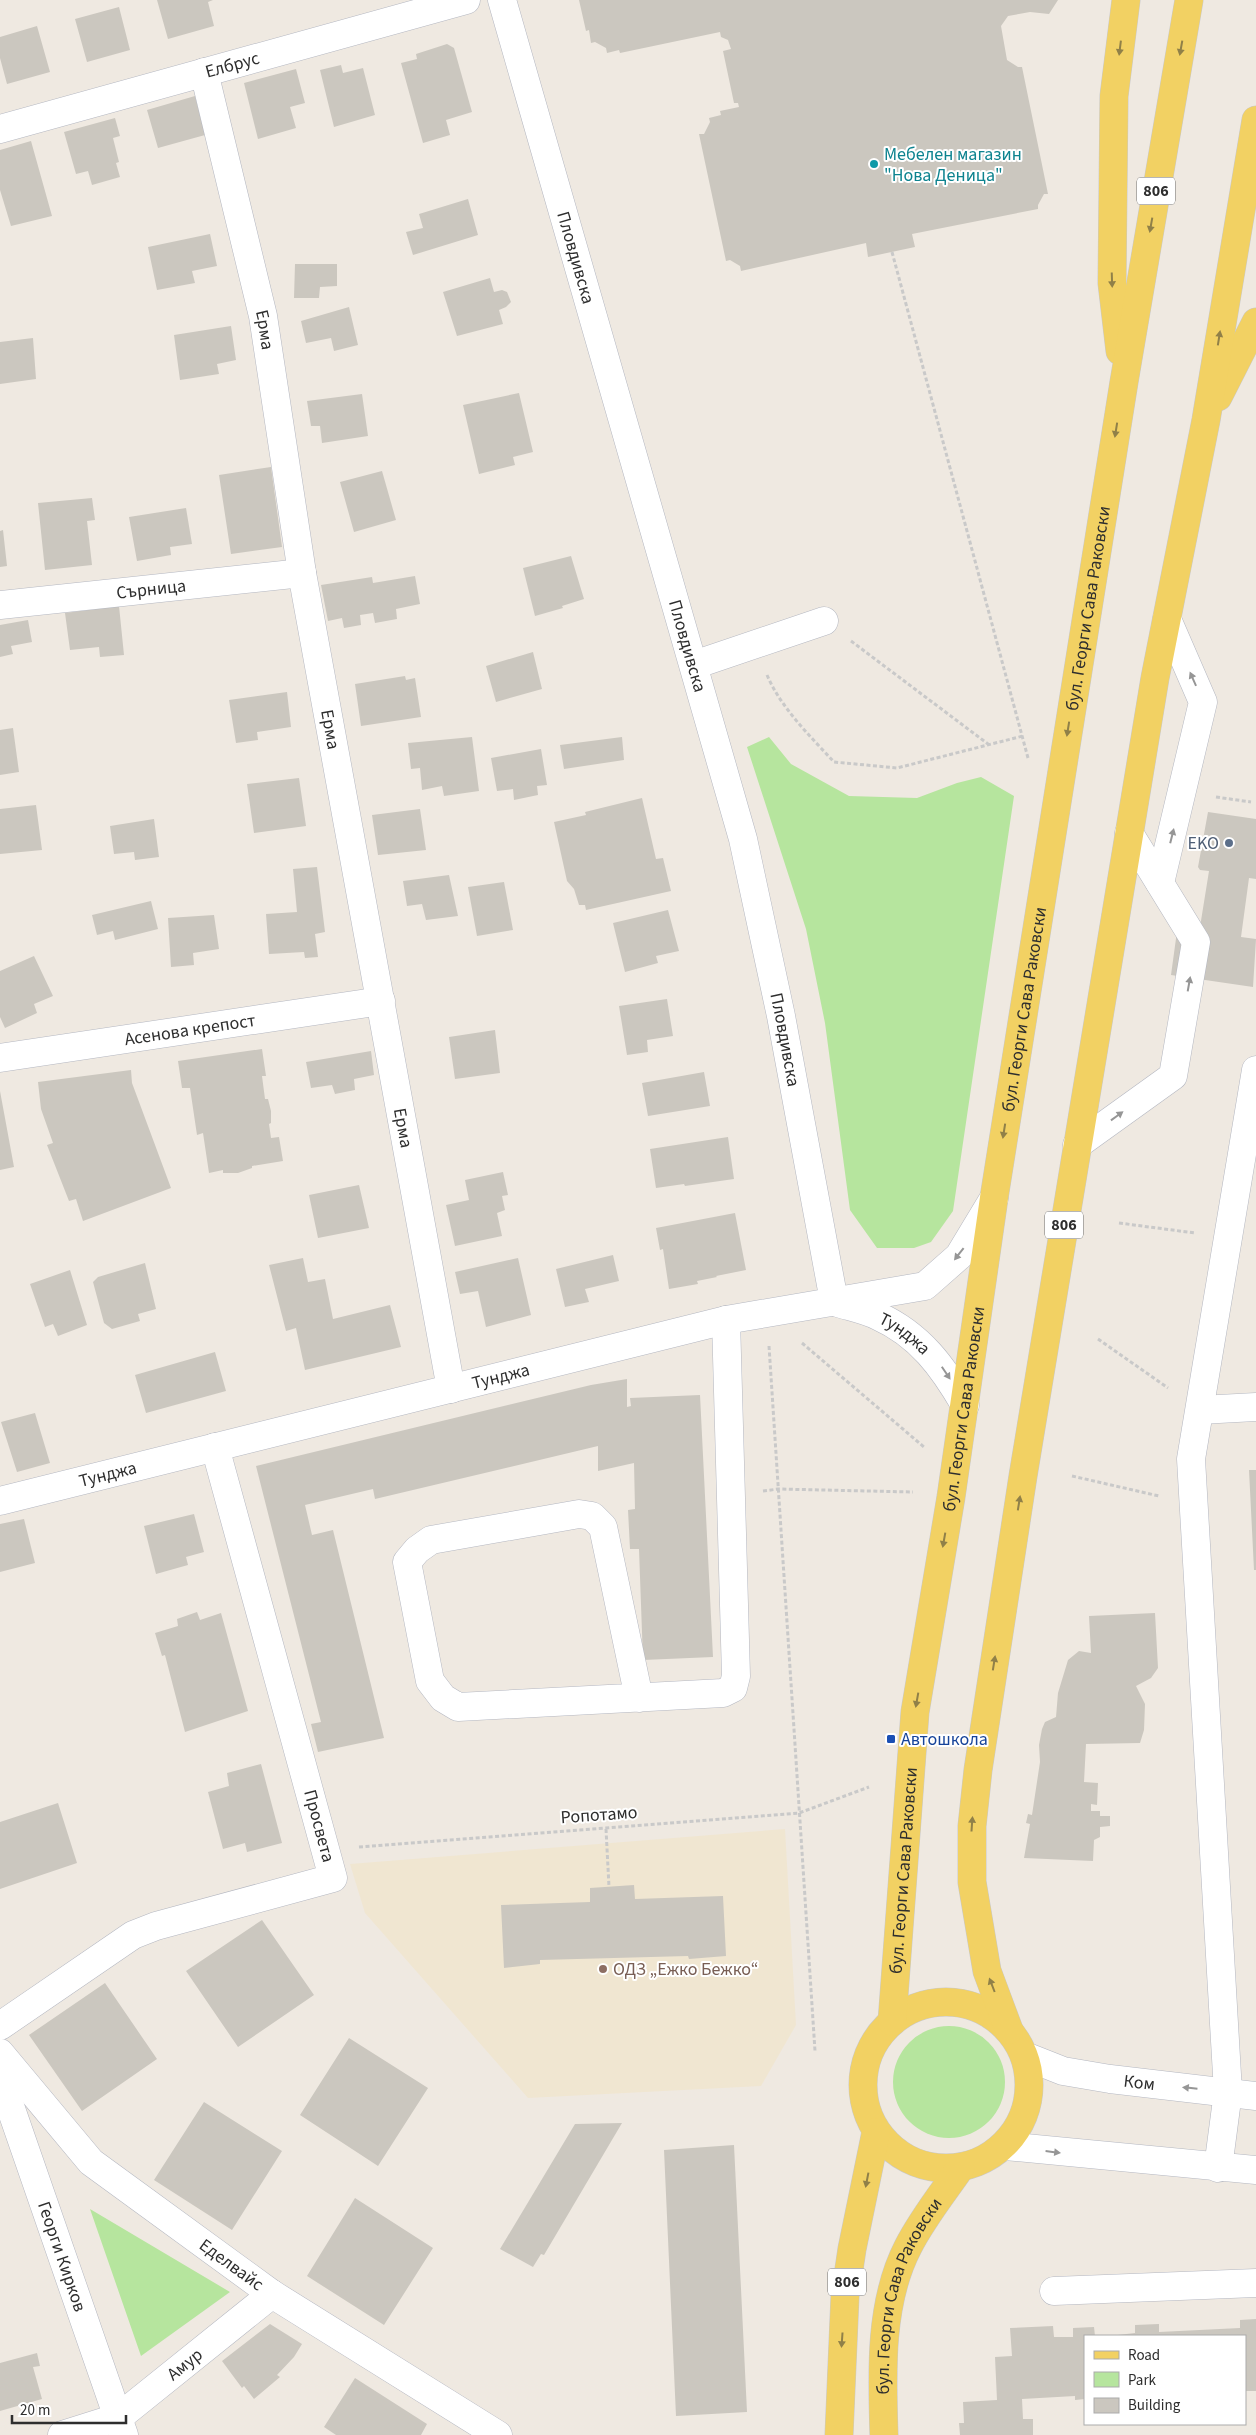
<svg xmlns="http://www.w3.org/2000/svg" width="1256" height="2435" viewBox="0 0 1256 2435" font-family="'Source Sans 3',sans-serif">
	<rect width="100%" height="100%" fill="#efe9e1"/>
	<path fill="#f0e6d1" d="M785,1829L796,2025L761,2086L528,2098L365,1913L350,1864Z"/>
	<path fill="#b6e59e" d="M769,737L791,764L849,796L917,798L957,783L981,777L1014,796L953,1211L931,1242L914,1248H877L850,1210L825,1023L806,929L747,747Z
		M893 2082a56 56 0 1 1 112 0a56 56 0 1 1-112 0Z
		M90,2209L230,2292L141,2356Z"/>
	<path fill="#cbc7bf" d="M157,0H213L208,2L214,26L168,39Z
		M579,0H1058L1049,14L1030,12L1008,16L1001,26L1007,60L1018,67H1022L1048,194H1044L1038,205V209L912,234L915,247L868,257L866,243L741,271L740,266L730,260L726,261L699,134H704L710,122L709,118L721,115L720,111L739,107L738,103H734L723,51L731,49L728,40L721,37L720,32L620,53L619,50L607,53L606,48L595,42L591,43L589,30L586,31Z
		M119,7L130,50L87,62L75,19Z
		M37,26L50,72L7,84L0,58V37Z
		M447,44L454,48L472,112L446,120L450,135L423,143L401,63L417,59L416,54Z
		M341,65L343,73L363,68L375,115L334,127L320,70Z
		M296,69L305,103L290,107L296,128L258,139L244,83Z
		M195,96L205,135L158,148L147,110Z
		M115,118L120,136L113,138L119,162L116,163L120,177L92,185L88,171L76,174L64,132Z
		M31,141L52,216L11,226L0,190V150Z
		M468,199L478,235L413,255L406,232L423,228L419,214Z
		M210,234L217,266L192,271L195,283L157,290L148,247Z
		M295,264H337V286L320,287L319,298H294Z
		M490,278L494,292L502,290L507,292L511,302L506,307L499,310L503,324L457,336L443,292Z
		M349,307L358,345L334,351L331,338L306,343L301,321Z
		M231,326L236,360L217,364L219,374L180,380L174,335Z
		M33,338L36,379L0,384V342Z
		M519,393L533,452L513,457L515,465L479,474L463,405Z
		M362,394L368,436L322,443L320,426H311L307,401Z
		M271,467L282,547L231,554L219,475Z
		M382,471L396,520L354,532L340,482Z
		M92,498L95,520L87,521L92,565L45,570L38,503Z
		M186,508L192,544L170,547L171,555L137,561L129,517Z
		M3,530L7,566L0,567V531Z
		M571,556L584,599L562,606L563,608L535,616L523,568Z
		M415,576L420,604L396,609L397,619L375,623L373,613L360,615L361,625L344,628L342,618L328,621L321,585L372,577L373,583Z
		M119,606L124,655L100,657L99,647L70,650L65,613Z
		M28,620L32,642L11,646L13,654L0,657V625Z
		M533,652L542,689L496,702L486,666Z
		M405,676L406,680L415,678L421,717L361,726L355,684Z
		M287,692L291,727L257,732L258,740L236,743L229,700Z
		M13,728L19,772L0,775V730Z
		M472,737L479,791L444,796L442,786L422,790L420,768L411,769L408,743Z
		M622,737L624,760L564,769L560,745Z
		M541,749L547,785L537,786L538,795L514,800L513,789L497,791L491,758Z
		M299,778L306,826L254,833L247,784Z
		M642,798L656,859L663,858L671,891L586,910L585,905H579L574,889L567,881L554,822L586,815L585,812Z
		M36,805L42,850L0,854V809Z
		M420,809L426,850L378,855L372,815Z
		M1208,812L1256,819V879L1249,878L1241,937L1256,939L1253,987L1171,975L1178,924L1200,927L1209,871L1200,870L1198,867Z
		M154,819L159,857L135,860L134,852L114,854L110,826Z
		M317,867L325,932L315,934L318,957L305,958L304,952L269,954L266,914L297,912L293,869Z
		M449,875L458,916L426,920L422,904L407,906L403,881Z
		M504,882L513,930L477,936L468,887Z
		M151,901L158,929L115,940L113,931L97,935L92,915Z
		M668,910L679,951L656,956L658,963L625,972L613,923Z
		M214,915L219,949L193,953L194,965L171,967L168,918Z
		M34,956L53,996L34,1004L37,1013L5,1028L0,1017V971Z
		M667,999L673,1036L647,1040L648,1052L627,1055L619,1006Z
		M495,1030L500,1073L455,1079L449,1037Z
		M262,1049L266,1076H262L265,1099H268L271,1111V1123L269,1124L271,1138L279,1137L283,1161L252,1166V1168L238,1173H223V1170L209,1173L203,1133L197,1135L190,1088H182L178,1061Z
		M371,1051L374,1075L354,1079L355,1090L335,1094L332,1085L311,1088L306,1062Z
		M131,1070L132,1083L171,1188L83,1221L76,1199L69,1201L47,1145L53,1143L41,1109L38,1082Z
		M704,1072L710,1106L648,1116L642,1083Z
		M0,1091L14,1167L0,1170Z
		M728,1137L734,1179L685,1186L684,1184L656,1188L650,1149Z
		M503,1172L508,1195L502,1196L505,1210L497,1213L502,1236L455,1246L446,1205L469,1200L465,1180Z
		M359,1185L369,1228L318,1238L309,1195Z
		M735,1213L746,1270L716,1276L717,1277L697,1281L698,1284L669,1289L663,1249L660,1250L656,1228Z
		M613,1255L619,1281L585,1289L589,1302L565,1307L556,1269Z
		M303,1258L308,1282L325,1279L333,1319L390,1305L401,1347L305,1370L296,1328L286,1331L269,1265Z
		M518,1258L531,1315L486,1327L478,1291L460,1294L455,1272Z
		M145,1263L156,1309L138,1314L140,1321L112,1329L104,1323L93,1282L98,1277Z
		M70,1270L87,1325L58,1336L53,1324L45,1327L30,1284Z
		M215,1352L226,1391L146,1413L135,1375Z
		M627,1379V1407L631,1406L630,1398L700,1395L713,1657L643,1660L639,1549H630L628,1510L635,1509L634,1463L598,1471V1446L375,1499L373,1489L305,1505L312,1535L333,1530L384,1738L318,1752L311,1724L321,1722L256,1466L591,1385Z
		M35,1413L50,1463L17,1472L1,1422Z
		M1249,1470H1256V1570H1254Z
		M194,1514L204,1552L186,1557L188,1565L156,1574L144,1526Z
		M24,1519L35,1563L0,1572V1524Z
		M197,1612L200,1620L221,1613L248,1711L185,1732L165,1655L162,1656L155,1633L178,1626L177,1619Z
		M1155,1613L1158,1668L1151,1678L1136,1686L1145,1704L1144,1730L1140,1743L1086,1744L1084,1782L1098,1783L1097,1805L1091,1804V1811H1100V1816H1110V1826L1100,1827V1837L1094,1840L1093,1861L1024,1858L1030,1824L1026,1823L1028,1814L1032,1815L1040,1762L1039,1745L1042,1729L1045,1722L1056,1717L1058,1693L1068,1660L1079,1651L1091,1653L1089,1616Z
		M261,1764L282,1843L247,1852L245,1843L223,1849L208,1792L229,1786L227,1773Z
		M58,1803L77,1863L0,1889V1822Z
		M634,1885L635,1899L723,1896L726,1956L689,1959L688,1956L540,1960V1964L504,1968L501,1905L590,1902V1888Z
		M262,1920L314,1995L238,2047L186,1971Z
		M105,1983L157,2059L82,2111L29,2035Z
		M349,2038L428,2088L378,2166L300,2115Z
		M204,2102L282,2151L232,2230L154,2180Z
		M622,2123L544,2255L541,2254L533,2267L500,2249L575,2124Z
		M734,2145L747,2412L676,2416L664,2150Z
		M355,2198L433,2248L384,2325L307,2276Z
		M1256,2319V2391H1245V2336H1109L1135,2333V2325L1159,2324V2332L1240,2328V2320Z
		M270,2324L302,2344L294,2357L277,2375L280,2377L254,2399L244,2386L242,2388L222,2361Z
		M1053,2326L1054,2337H1073V2328L1094,2327L1095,2336H1085V2399L1075,2400V2396L1022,2399L1023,2419H1033V2435H960L959,2423H964L963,2402L997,2400L995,2357L1012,2356L1010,2328Z
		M37,2353L40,2366L33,2367L42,2399L0,2411V2363Z
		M355,2378L427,2424L421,2435H336L324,2427Z"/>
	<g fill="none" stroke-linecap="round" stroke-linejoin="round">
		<g stroke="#b4b7c1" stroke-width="29">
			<g id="minor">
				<path id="s1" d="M502,0L743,839L781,1016L834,1301"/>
				<path id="s2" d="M204,72L263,316L302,573L451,1389"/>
				<path id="s3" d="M0,129L466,0"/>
				<path id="s4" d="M0,605L302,573"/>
				<path d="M694,665L824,621"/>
				<path d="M1160,883L1203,702L1167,619"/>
				<path id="s5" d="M0,1058L381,1001"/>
				<path d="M1077,1145L1173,1076L1196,942L1129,833"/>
				<path id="s6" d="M838,1303C851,1307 866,1310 878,1316C920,1335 943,1367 965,1405"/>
				<path d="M1200,1410L1256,1407"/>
				<path id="s7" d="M0,1501L726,1320L925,1286L959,1256L994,1198"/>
				<path d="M639,1698L603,1527L592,1516L579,1514L431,1540L417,1550L407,1562L430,1681L443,1698L458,1707L723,1693L733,1688L736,1676L726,1320"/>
				<path d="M0,2026L133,1935L156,1926L333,1878L215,1447"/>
				<path id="s8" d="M0,2053L91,2162L272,2294L498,2435"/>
				<path id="s9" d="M1025,2056L1063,2071L1110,2079L1256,2096"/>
				<path id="s10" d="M0,2077L124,2435"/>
				<path d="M1005,2146L1256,2170"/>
				<path d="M1218,2168L1228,2092L1191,1459L1256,1070"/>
				<path d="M1054,2291L1256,2283"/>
				<path id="s11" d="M62,2435L119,2417L272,2294"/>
			</g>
		</g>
		<g stroke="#c9c9c9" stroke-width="29">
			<g id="major">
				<path d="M1120,351L1112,283L1114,96L1126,0"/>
				<path d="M1218,397L1256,322"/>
				<circle cx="946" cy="2085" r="83"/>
				<path id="s12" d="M892,2022L915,1712L951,1497L994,1198L1124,382L1189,0"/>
				<path d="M1009,2030L987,1971L972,1882V1826L978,1770L1023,1476L1155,678L1206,420L1256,120"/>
				<path d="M839,2435L845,2296L852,2249L876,2132"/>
				<path id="s13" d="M884,2435C882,2374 879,2303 908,2247C922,2219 943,2193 961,2167"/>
			</g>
		</g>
		<path stroke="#c9c9c9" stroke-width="3" stroke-dasharray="4 2.5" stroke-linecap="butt" d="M892,252L1028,758
			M851,641L988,744
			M767,675C781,708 810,736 834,762L897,768L1023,736
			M1216,797L1251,802
			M1119,1223L1195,1233
			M1098,1339L1168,1388
			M802,1343L924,1447
			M769,1346L815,2051
			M1072,1476L1159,1496
			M763,1491L778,1489L913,1492
			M606,1829L609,1887
			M359,1847L799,1813L869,1787"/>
		<use href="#minor" stroke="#fff" stroke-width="28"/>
		<use href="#major" stroke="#f2d163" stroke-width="28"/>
	</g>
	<defs><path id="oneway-solid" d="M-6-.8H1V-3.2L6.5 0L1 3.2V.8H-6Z" transform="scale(1.25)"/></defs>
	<g fill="#908048">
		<use href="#oneway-solid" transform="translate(1120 48) rotate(97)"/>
		<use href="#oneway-solid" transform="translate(1181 48) rotate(100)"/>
		<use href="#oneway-solid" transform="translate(1151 225) rotate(100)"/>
		<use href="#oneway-solid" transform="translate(1112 280) rotate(88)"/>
		<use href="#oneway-solid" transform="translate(1219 338) rotate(-81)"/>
		<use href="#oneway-solid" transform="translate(1116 430) rotate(99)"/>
		<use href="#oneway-solid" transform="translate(1068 729) rotate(99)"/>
		<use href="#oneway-solid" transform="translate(1004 1131) rotate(99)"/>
		<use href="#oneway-solid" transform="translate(1019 1503) rotate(-81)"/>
		<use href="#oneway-solid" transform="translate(944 1540) rotate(100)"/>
		<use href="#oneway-solid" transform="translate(994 1663) rotate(-81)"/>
		<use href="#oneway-solid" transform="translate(917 1700) rotate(100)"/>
		<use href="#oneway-solid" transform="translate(972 1824) rotate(-86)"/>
		<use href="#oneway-solid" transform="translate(992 1985) rotate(-111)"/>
		<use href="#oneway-solid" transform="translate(867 2180) rotate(101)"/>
		<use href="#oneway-solid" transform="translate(842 2340) rotate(94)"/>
	</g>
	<g fill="#969696">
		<use href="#oneway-solid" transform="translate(1193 679) rotate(-114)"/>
		<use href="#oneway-solid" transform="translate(1172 836) rotate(-76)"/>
		<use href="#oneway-solid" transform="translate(1189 984) rotate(-80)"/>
		<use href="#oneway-solid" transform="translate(1117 1116) rotate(-36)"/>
		<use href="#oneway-solid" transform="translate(959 1254) rotate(128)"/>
		<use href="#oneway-solid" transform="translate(946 1373) rotate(56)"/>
		<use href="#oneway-solid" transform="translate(1190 2088) rotate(-174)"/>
		<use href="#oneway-solid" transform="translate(1053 2152) rotate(7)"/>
	</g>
	<circle fill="#0f9aa8" stroke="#fff" stroke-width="2" cx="874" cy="164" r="5"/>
	<circle fill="#5c6f8a" stroke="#fff" stroke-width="2" cx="1229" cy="843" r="5"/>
	<rect fill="#1a4fb4" stroke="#fff" stroke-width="2" x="886" y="1734" width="10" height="10" rx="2.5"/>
	<circle fill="#8d6e63" stroke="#fff" stroke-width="2" cx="603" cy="1969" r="5"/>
	<g text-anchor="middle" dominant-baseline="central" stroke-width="4" stroke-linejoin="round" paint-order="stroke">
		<g fill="#fff" stroke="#6d6d6d" stroke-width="1">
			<rect x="1137" y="177.5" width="38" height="27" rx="4"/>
			<rect x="1045" y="1211.5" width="38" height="27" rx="4"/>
			<rect x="828" y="2268.5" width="38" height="27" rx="4"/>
		</g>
		<g font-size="16" font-weight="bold" fill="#2e2e2e">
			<text x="1156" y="191">806</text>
			<text x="1064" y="1225">806</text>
			<text x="847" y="2282">806</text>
		</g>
		<g font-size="18" fill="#2e2e2e" stroke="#fff">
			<text stroke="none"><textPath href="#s3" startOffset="241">Елбрус</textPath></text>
			<text stroke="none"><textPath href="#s1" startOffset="268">Пловдивска</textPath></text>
			<text stroke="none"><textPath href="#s2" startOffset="265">Ерма</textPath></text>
			<text stroke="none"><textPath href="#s4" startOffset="152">Сърница</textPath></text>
			<text stroke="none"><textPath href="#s12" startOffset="1428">бул. Георги Сава Раковски</textPath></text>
			<text stroke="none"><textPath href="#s1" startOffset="672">Пловдивска</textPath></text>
			<text stroke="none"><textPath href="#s2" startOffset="670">Ерма</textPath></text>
			<text stroke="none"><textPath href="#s12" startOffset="1022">бул. Георги Сава Раковски</textPath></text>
			<text stroke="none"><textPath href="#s5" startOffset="192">Асенова крепост</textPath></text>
			<text stroke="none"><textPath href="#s1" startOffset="1078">Пловдивска</textPath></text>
			<text stroke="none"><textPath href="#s2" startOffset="1075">Ерма</textPath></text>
			<text stroke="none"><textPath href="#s6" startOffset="74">Тунджа</textPath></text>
			<text stroke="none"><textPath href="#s7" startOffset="516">Тунджа</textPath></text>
			<text stroke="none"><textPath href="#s12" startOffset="618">бул. Георги Сава Раковски</textPath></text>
			<text stroke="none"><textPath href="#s7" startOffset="111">Тунджа</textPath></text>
			<text transform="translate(599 1815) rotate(-4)">Ропотамо</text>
			<text transform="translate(319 1826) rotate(75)">Просвета</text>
			<text stroke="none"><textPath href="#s12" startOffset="152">бул. Георги Сава Раковски</textPath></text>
			<text stroke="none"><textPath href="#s9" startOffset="118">Ком</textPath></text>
			<text stroke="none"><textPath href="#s10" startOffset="190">Георги Кирков</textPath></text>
			<text stroke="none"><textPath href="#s8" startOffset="316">Еделвайс</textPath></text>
			<text stroke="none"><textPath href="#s13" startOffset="144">бул. Георги Сава Раковски</textPath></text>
			<text stroke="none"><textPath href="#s11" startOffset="144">Амур</textPath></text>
		</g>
		<g font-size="18" fill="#0d838f" stroke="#fff" text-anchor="start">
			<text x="884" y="154">Мебелен магазин<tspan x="884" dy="21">"Нова Деница"</tspan></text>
		</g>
		<g font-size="18" fill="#4e5e75" stroke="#fff" text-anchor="end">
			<text x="1219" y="843">EKO</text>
		</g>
		<g font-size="18" fill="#164399" stroke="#fff" text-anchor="start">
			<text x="901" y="1739">Автошкола</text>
		</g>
		<g font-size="18" fill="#785e54" stroke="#fff" text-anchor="start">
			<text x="613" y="1969">ОДЗ „Ежко Бежко“</text>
		</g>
	</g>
	<rect x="1084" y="2335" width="162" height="90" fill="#ffffff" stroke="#ababab"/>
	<rect x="1094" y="2351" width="25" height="8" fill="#f2d163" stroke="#ababab"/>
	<text x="1128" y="2360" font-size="15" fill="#2e2e2e">Road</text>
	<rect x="1094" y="2372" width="25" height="15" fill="#b6e59e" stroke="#ababab"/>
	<text x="1128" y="2385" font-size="15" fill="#2e2e2e">Park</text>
	<rect x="1094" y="2398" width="25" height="15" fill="#cbc7bf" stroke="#ababab"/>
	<text x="1128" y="2410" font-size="15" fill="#2e2e2e">Building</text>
	<path d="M12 2415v8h114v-8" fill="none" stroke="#2e2e2e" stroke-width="2.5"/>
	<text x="20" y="2415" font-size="15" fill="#2e2e2e" stroke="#ffffff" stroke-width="4" paint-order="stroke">20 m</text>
</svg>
